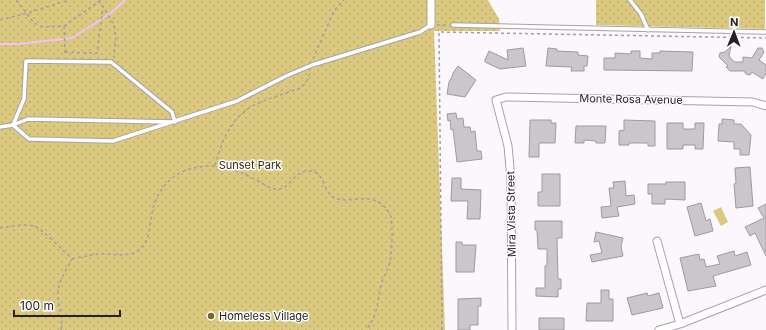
<svg xmlns="http://www.w3.org/2000/svg" width="766" height="330" viewBox="0 0 766 330" font-family="Inter,sans-serif">
	<defs>
		<pattern id="grass-dots" width="8" height="8" patternUnits="userSpaceOnUse"><rect width="8" height="8" fill="#dac97f"/><path d="M2 2h.1M6 6h.1" fill="none" stroke="#bbac6e" stroke-width="1.8" stroke-linecap="round"/></pattern>
	</defs>
	<rect width="100%" height="100%" fill="#fcf6fd"/>
	<path fill="url(#grass-dots)" d="M0,0H488L499,19L500,31H434L445,330H0Z
		M596,0H765V29L596,25Z"/>
	<path fill="#dac97f" d="M721,207L728,222L721,226L713,211Z"/>
	<g fill="none" stroke-linecap="round" stroke-linejoin="round">
		<path stroke="#f7bffd" stroke-width="2" d="M0,44H17L72,38L111,13L125,0"/>
	</g>
	<path fill="#cbc6cc" stroke="#a09aa0" d="M731,46L729,56L734,62H743V57L752,58L758,48H762L764,52L759,60L766,65V73L763,79L752,72L750,75L746,74L744,71H730L726,67L728,66L719,57L720,53L725,52Z
		M523,48L526,66L500,69L485,62V60L489,51L508,60L507,50Z
		M548,48L557,49V51L578,52V55L588,56L587,66H584V71H571L572,67L546,66Z
		M631,51H640V58L652,59V53H660V51L693,52L692,71L604,70V58H615V53L631,54Z
		M458,66L476,80L465,97L447,94L449,82L452,77L453,73Z
		M456,113L457,119L463,118L464,127H470L471,132L475,131L477,151H481L482,159L457,162L453,129L451,130L450,120L448,121L447,114Z
		M722,119L734,120V124H741L751,135L749,155H740V149H734V142L718,141L719,124H722Z
		M530,120H551V123H556L555,143H539V157H529Z
		M624,120L655,121V146H648V143H629V145H619V131L624,130Z
		M667,123H683V129H695V123H704L703,149H695V145H683V149H667Z
		M576,126H606L605,143H596V141L584,140V143H575Z
		M750,167L753,206L736,208L734,184L736,183L735,168Z
		M542,174H560V206H538V192H542Z
		M452,178H461V189L481,190L480,219H467L468,201H451Z
		M625,181L626,196L634,195L635,204L617,207L619,216L602,218L601,207L611,206L609,188H614L613,182Z
		M666,182H685V200L665,199V204H652V194H648V184H666Z
		M701,203L706,221L710,219L713,231L695,236L687,207Z
		M766,204V256L755,233L750,236L745,227L764,218L758,208Z
		M535,221H562V238H557L558,279H561V289H558V297L536,296V288H545V266H547V249H538L537,230H535Z
		M596,232L623,238L621,246L623,256L592,262L590,255L602,253L599,241L594,242Z
		M456,242H462V245H476L474,272H456Z
		M734,251L735,256L747,252L751,265L713,276L716,286L688,291L680,258L699,254L700,260L704,259L706,267L720,264L717,256Z
		M601,290H609V299H613V321H586L587,303H601Z
		M647,293L648,296L659,293L663,308L632,315L627,298Z
		M481,298V306H478V325H470V330H458V299Z
		M539,318H564V330H539Z"/>
	<g fill="none" stroke-linecap="round" stroke-linejoin="round">
		<g stroke="#a8a2a8" stroke-width="5.5">
			<path id="lane" d="M630,0L641,14L648,30
				M453,25L766,32
				M175,122L172,112L111,62L26,61L24,99L13,125L29,139L113,141L237,101L286,76L312,65L420,32L431,25
				M0,127L13,125L28,119L171,122"/>
		</g>
		<g stroke="#a8a2a8" stroke-width="9">
			<path id="street" d="M431,25V0
				M657,241L680,324
				M512,330L511,179L508,146L496,100L506,97L753,102L766,106
				M659,330L680,324L766,290"/>
		</g>
		<path stroke="#a29da2" stroke-width="1.5" stroke-dasharray="3 3" stroke-linecap="butt" d="M16,0L34,23L42,27L64,26L100,1
			M99,0L114,25L116,37L114,57
			M0,20L27,13L69,0
			M437,25H447
			M64,26L65,53
			M65,52L97,53L103,7
			M313,59L334,11L344,0
			M215,165L224,138L236,119L250,107L263,101L300,88L306,83L311,71
			M0,228C11,227 24,223 34,226C43,229 64,252 72,259C66,271 56,284 58,298C59,309 63,319 61,330
			M72,259C81,257 90,255 99,254C111,253 127,258 138,251C151,242 149,223 153,209C157,191 171,174 190,169C216,162 233,168 256,180C263,183 268,188 275,189C290,192 294,168 311,171C325,173 323,191 333,197C346,205 365,193 380,203C385,206 389,212 391,217C393,225 392,254 390,262C388,270 383,277 381,285C377,303 378,315 366,330
			M442,330L439,32L766,38"/>
		<use href="#lane" stroke="#fff" stroke-width="3.5"/>
		<use href="#street" stroke="#fff" stroke-width="7"/>
	</g>
	<circle fill="#736734" stroke="#fff" stroke-width="1.5" cx="211" cy="316" r="4"/>
	<g text-anchor="middle" dominant-baseline="central" stroke-width="3" stroke-linejoin="round" paint-order="stroke">
		<g font-size="11" fill="#242224" stroke="#fff">
			<text transform="translate(631 99) rotate(1)">Monte Rosa Avenue</text>
			<text transform="translate(511 214) rotate(-91)">Mira Vista Street</text>
		</g>
		<g font-size="11" fill="#2e2a17" stroke="#fff">
			<text x="250" y="165">Sunset Park</text>
		</g>
		<g font-size="11" fill="#242224" stroke="#fff" text-anchor="start">
			<text x="219" y="316">Homeless Village</text>
		</g>
	</g>
	<g transform="translate(734 32) rotate(1)" stroke="#ffffff" stroke-width="3" paint-order="stroke">
	<path d="M0-3L7 15L0 10L-7 15Z" fill="#242224"/>
	<text y="-6" font-size="11" font-weight="bold" text-anchor="middle" fill="#242224">N</text>
	</g>
	<path d="M14 310v6h106v-6" fill="none" stroke="#242224" stroke-width="2"/>
	<text x="20" y="310" font-size="12" fill="#242224" stroke="#ffffff" stroke-width="3" paint-order="stroke">100 m</text>
</svg>
